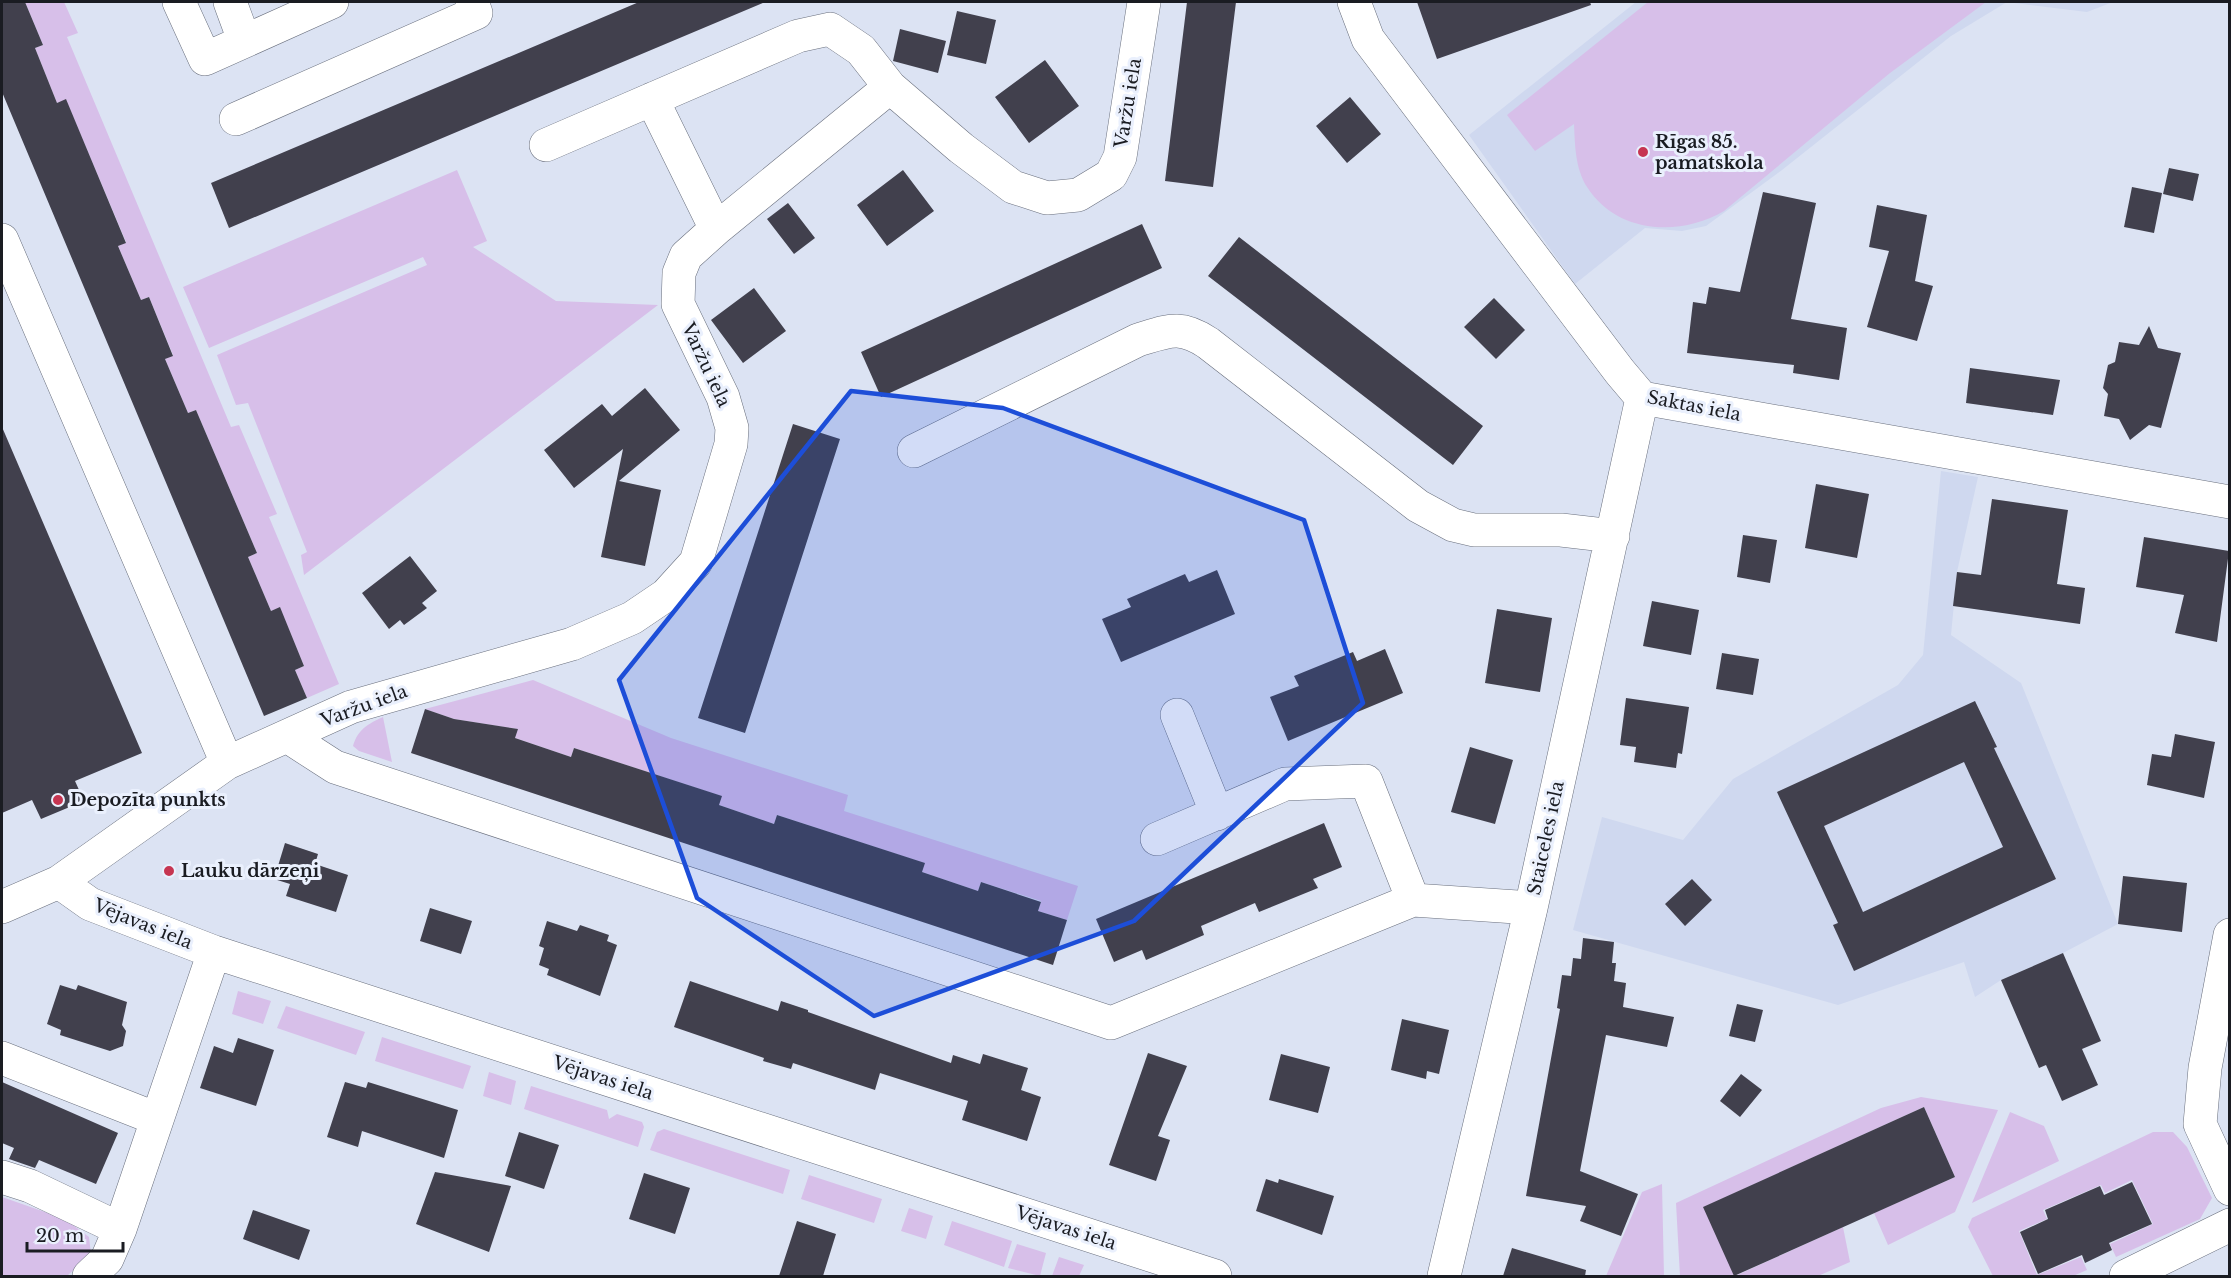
<svg xmlns="http://www.w3.org/2000/svg" width="2231" height="1278" viewBox="0 0 2231 1278" font-family="'Libre Baskerville',serif">
	<rect width="100%" height="100%" fill="#dce3f3"/>
	<path fill="#cfd8ef" d="M1636,2H2113L2087,12L2007,2L1951,36L1782,170L1706,226L1682,231L1645,228L1575,284L1469,135Z
		M1941,471L1978,477L1957,572L1951,635L2021,683L2118,924L2063,953L2001,980L1975,997L1964,962L1838,1005L1573,930L1602,817L1683,840L1733,779L1898,685L1923,655Z"/>
	<path fill="#d7bfe9" d="M25,2H64L78,33L67,37L231,427L239,425L277,514L269,517L339,684L307,698L295,670L304,666L280,608L271,611L248,557L257,553L196,410L188,413L165,359L173,355L149,297L141,300L118,246L126,242L66,100L57,103L35,48L43,45Z
		M1648,2H1986L1890,73L1724,211C1680,237 1617,234 1587,187C1575,168 1575,145 1574,124L1535,151L1507,115Z
		M457,170L487,241L473,247L556,301L658,305L304,575L301,555L307,552L248,403L236,405L217,355L427,265L423,257L209,348L183,287Z
		M533,680L671,738L848,795L844,811L1078,886L1067,920L1038,911L1041,901L981,882L978,891L922,872L924,863L777,815L774,824L719,805L721,796L574,748L571,757L515,738L517,729L454,719L425,709Z
		M383,717L392,762L359,751L353,746C358,729 368,724 383,717Z
		M238,991L271,1001L263,1024L232,1014Z
		M286,1006L365,1032L356,1055L277,1028Z
		M382,1037L471,1066L463,1089L375,1061Z
		M489,1072L516,1081L511,1105L483,1096Z
		M531,1086L607,1110L609,1119L617,1114L642,1122L644,1127L638,1147L524,1109Z
		M1921,1097L1998,1110L1955,1212L1888,1245L1874,1213L1955,1177L1924,1107L1704,1207L1735,1276L1843,1227L1850,1262L1818,1276H1680L1676,1203L1881,1108Z
		M2010,1112L2044,1126L2059,1161L1972,1203Z
		M664,1129L790,1170L783,1194L650,1150L657,1132Z
		M2153,1132H2173L2187,1147L2212,1198L2200,1219L2116,1257L2110,1244L2153,1224L2132,1180L2105,1193L2101,1185L2043,1210L2047,1219L2019,1231L2037,1275L2081,1257L2087,1270L2073,1276H1993L1968,1227L1972,1218Z
		M809,1175L882,1199L874,1223L801,1199Z
		M1662,1184L1664,1276H1606L1642,1192Z
		M2,1197L65,1219L89,1237L91,1254L67,1276H2Z
		M909,1208L933,1216L926,1239L901,1231Z
		M952,1221L1012,1241L1004,1267L944,1245Z
		M1017,1244L1046,1253L1040,1276L1008,1268Z
		M1059,1257L1084,1265L1079,1276H1052Z"/>
	<path fill="#41404d" fill-rule="evenodd" d="M2,2H25L43,45L35,48L57,103L66,99L126,243L118,246L141,300L149,297L173,356L165,359L188,413L196,410L257,553L248,557L271,611L280,607L304,666L295,670L307,698L264,716L2,92Z
		M639,2H765L229,228L211,183Z
		M1187,2H1236L1213,187L1165,181Z
		M1417,2H1590L1591,5L1437,59Z
		M957,11L996,20L986,64L947,55Z
		M900,29L946,41L938,73L893,61Z
		M1045,60L1079,106L1029,143L995,97Z
		M1350,97L1381,134L1347,163L1316,126Z
		M2169,168L2199,174L2193,201L2163,194Z
		M903,170L934,211L887,246L857,205Z
		M2132,187L2162,193L2154,233L2124,227Z
		M1763,192L1816,203L1791,319L1847,328L1839,380L1793,373L1794,365L1687,353L1693,302L1706,304L1709,287L1740,292Z
		M788,203L815,238L794,254L767,219Z
		M1877,205L1927,215L1915,281L1933,286L1917,341L1867,327L1889,251L1869,247Z
		M1142,224L1162,268L881,397L861,352Z
		M1239,237L1483,426L1453,465L1208,276Z
		M754,288L786,331L743,363L711,320Z
		M1494,298L1525,330L1496,359L1464,327Z
		M2149,326L2158,348L2181,353L2161,428L2149,425L2130,440L2119,419L2104,416L2108,394L2103,388L2108,365L2115,362L2119,342L2139,345Z
		M1970,368L2060,380L2053,415L1966,403Z
		M645,388L680,430L619,481L661,490L645,566L601,557L623,449L574,488L544,450L602,404L612,416Z
		M793,424L840,439L745,733L698,718Z
		M2,427L142,753L75,781L84,801L41,819L32,800L2,813Z
		M1816,484L1869,494L1857,558L1805,548Z
		M1992,499L2068,510L2057,584L2085,588L2080,624L1953,606L1957,572L1981,575Z
		M1743,535L1777,540L1770,583L1737,577Z
		M2144,537L2229,551L2217,642L2175,633L2184,595L2136,587Z
		M410,556L437,591L422,603L427,608L404,625L400,620L389,629L362,593Z
		M1217,570L1235,614L1121,662L1102,619L1131,607L1127,599L1185,574L1189,582Z
		M1652,601L1699,610L1691,655L1643,646Z
		M1497,609L1552,618L1540,692L1485,683Z
		M1385,649L1403,693L1288,741L1270,697L1299,686L1294,676L1353,652L1357,661Z
		M1722,653L1759,659L1753,695L1716,689Z
		M1626,698L1689,707L1682,754L1678,753L1676,768L1634,762L1636,747L1620,745Z
		M1975,701L1997,747L1994,748L2056,879L1854,971L1833,925L1838,923L1777,792ZM1964,762L2003,847L1863,912L1824,826Z
		M425,709L454,719L518,729L515,738L571,757L574,748L722,796L719,805L774,824L777,815L925,863L922,872L978,891L981,882L1041,902L1038,911L1067,920L1053,965L411,753Z
		M2175,734L2215,742L2204,798L2147,785L2152,754L2171,757Z
		M1470,747L1513,760L1495,824L1451,812Z
		M1324,823L1342,867L1313,879L1318,888L1259,912L1255,903L1201,926L1204,935L1146,960L1142,950L1114,962L1096,919Z
		M285,843L318,854L315,864L348,875L336,912L286,896L290,884L274,879Z
		M2123,876L2187,883L2182,932L2118,924Z
		M1692,879L1712,900L1685,926L1665,904Z
		M430,908L472,921L461,954L420,941Z
		M547,921L577,931L580,925L609,935L607,941L617,945L600,996L547,975L549,969L539,965L544,948L539,946Z
		M1583,938L1614,942L1612,963H1616L1614,981L1626,983L1623,1007L1674,1017L1667,1047L1606,1035L1580,1171L1638,1194L1621,1236L1580,1221L1586,1206L1526,1196L1560,1009L1557,1008L1562,975L1571,976L1573,958L1581,959Z
		M2063,953L2101,1041L2082,1049L2098,1085L2062,1101L2046,1065L2039,1068L2001,980Z
		M690,981L778,1011L781,1001L808,1010V1012L951,1063L953,1055L980,1064L983,1054L1028,1068L1021,1090L1041,1097L1027,1141L962,1120L968,1101L880,1073L875,1090L793,1063L791,1069L763,1061L764,1058L674,1027Z
		M60,985L76,990L78,985L127,1002L122,1025L126,1031L123,1046L110,1051L60,1035L61,1030L47,1024Z
		M1737,1004L1763,1010L1755,1042L1729,1036Z
		M1402,1019L1449,1030L1439,1074L1427,1071L1426,1079L1391,1070Z
		M238,1038L274,1050L256,1106L200,1088L214,1046L233,1053Z
		M1148,1053L1187,1066L1158,1136L1170,1140L1156,1181L1109,1165Z
		M1281,1054L1330,1067L1318,1113L1269,1100Z
		M1741,1074L1762,1090L1740,1117L1720,1101Z
		M2,1082L118,1133L96,1184L39,1160L35,1168L9,1159L14,1148L2,1143Z
		M345,1082L366,1088L368,1082L458,1110L444,1158L362,1131L358,1147L327,1137Z
		M1924,1107L1955,1177L1734,1276L1703,1207Z
		M519,1132L559,1145L544,1189L505,1176Z
		M435,1172L511,1186L489,1252L416,1224Z
		M644,1173L690,1188L675,1234L629,1219Z
		M1266,1179L1278,1183L1279,1179L1334,1196L1322,1235L1256,1211Z
		M2132,1182L2152,1224L2109,1243L2112,1250L2085,1263L2082,1255L2038,1274L2020,1232L2048,1219L2045,1210L2100,1186L2104,1195Z
		M253,1210L310,1230L299,1260L243,1239Z
		M797,1221L836,1234L823,1276H779Z
		M1512,1248L1586,1270L1585,1276H1503Z"/>
	<g fill="none" stroke-linecap="round" stroke-linejoin="round">
		<g stroke="#696f7d" stroke-width="34">
			<path id="minor" d="M179,2L205,59L332,2
				M230,2L244,40
				M1354,2L1368,39L1620,372L1642,398L2230,502
				M652,99L716,229
				M236,119L476,13L472,2
				M546,145L798,36L830,29L861,50L890,87L961,148L1013,187L1047,198L1078,195L1111,175L1120,157L1144,2
				M2,240L227,763
				M914,451L1138,340C1168,331 1180,324 1208,343L1418,506L1453,525L1474,530H1561L1613,536
				M1177,715L1217,814
				M287,736L335,767L1111,1023L1413,900L1531,908
				M1157,839L1285,784L1366,781L1413,900
				M59,882L90,904L214,952L1215,1276
				M2,907L59,882L227,763L351,707L572,644L632,618L666,595L696,562L731,444L732,428L723,397L678,304L679,273L686,256L716,229L890,87
				M2230,935L2205,1068L2200,1124L2230,1189
				M2,1058L157,1119
				M2,1177L30,1186L120,1229
				M89,1276L107,1259L120,1229L214,952
				M1444,1276L1531,908L1642,398
				M2126,1276L2230,1225"/>
		</g>
		<use href="#minor" stroke="#fff" stroke-width="33"/>
	</g>
	<path fill="#1d4ed8" fill-opacity="0.2" stroke="#1d4ed8" stroke-width="4.5" stroke-linejoin="round" d="M851,391L1003,408L1304,520L1363,703L1134,921L874,1016L697,898L619,680Z"/>
	<g fill="#c63551" stroke="#eaf0fd" stroke-width="2">
		<circle cx="1643" cy="152" r="6"/>
		<circle cx="58" cy="800" r="6"/>
		<circle cx="169" cy="871" r="6"/>
	</g>
	<g text-anchor="middle" dominant-baseline="central" stroke-width="6" stroke-linejoin="round" paint-order="stroke">
		<g font-size="18" fill="#1a1c22" stroke="#eaf0fd">
			<text transform="translate(1128 103) rotate(-81)">Varžu iela</text>
			<text transform="translate(706 365) rotate(65)">Varžu iela</text>
			<text transform="translate(1694 406) rotate(11)">Saktas iela</text>
			<text transform="translate(364 706) rotate(-20)">Varžu iela</text>
			<text transform="translate(1546 838) rotate(-78)">Staiceles iela</text>
			<text transform="translate(143 924) rotate(22)">Vējavas iela</text>
			<text transform="translate(603 1078) rotate(18)">Vējavas iela</text>
			<text transform="translate(1066 1228) rotate(18)">Vējavas iela</text>
		</g>
		<g font-size="18" font-weight="bold" fill="#1a1c22" stroke="#eaf0fd" text-anchor="start">
			<text x="1655" y="142">Rīgas 85.<tspan x="1655" dy="21">pamatskola</tspan></text>
			<text x="70" y="800">Depozīta punkts</text>
			<text x="181" y="871">Lauku dārzeņi</text>
		</g>
	</g>
	<rect width="2231" height="1278" fill="none" stroke="#1a1c22" stroke-width="6"/>
	<path d="M27 1242v9h96v-9" fill="none" stroke="#1a1c22" stroke-width="3"/>
	<text x="36" y="1242" font-size="18" fill="#1a1c22" stroke="#eaf0fd" stroke-width="4.5" paint-order="stroke">20 m</text>
</svg>
